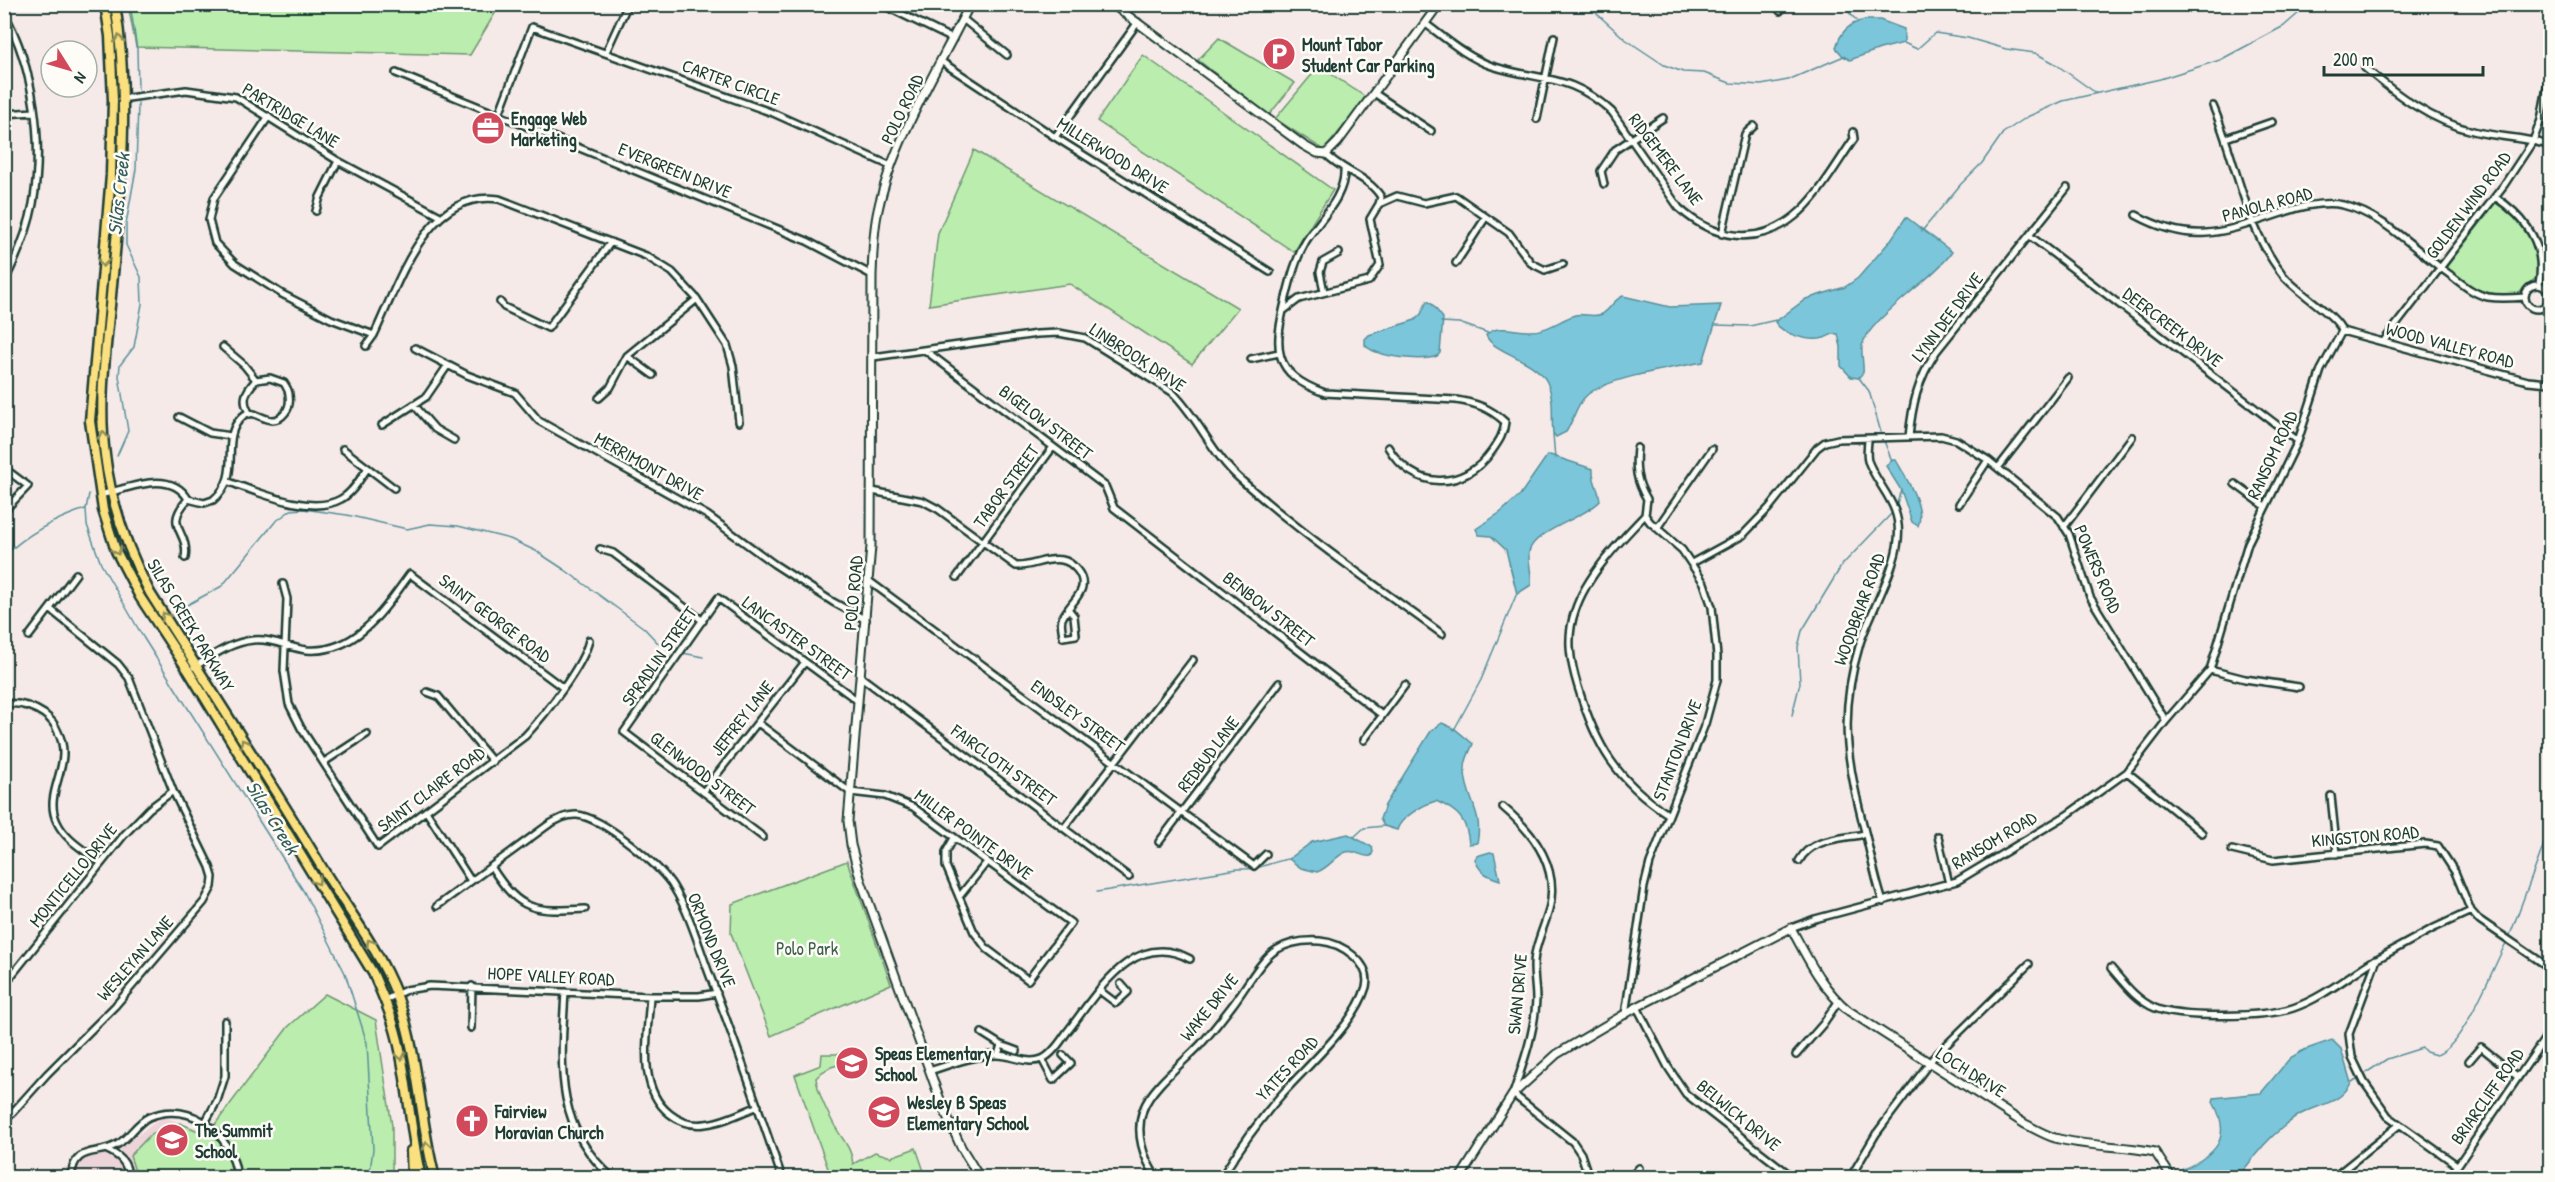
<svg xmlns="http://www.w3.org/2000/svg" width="2555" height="1182" viewBox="0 0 2555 1182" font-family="'Patrick Hand',sans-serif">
	<rect width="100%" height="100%" fill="#f6eae9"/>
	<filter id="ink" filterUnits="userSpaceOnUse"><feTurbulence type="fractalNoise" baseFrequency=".0167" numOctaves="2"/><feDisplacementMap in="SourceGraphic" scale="12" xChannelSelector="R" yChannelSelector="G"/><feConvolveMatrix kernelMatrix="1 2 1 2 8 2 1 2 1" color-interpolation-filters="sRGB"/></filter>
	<g filter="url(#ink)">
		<path fill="#edd4d9" d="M163,1117L212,1133L232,1178H44L73,1163L119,1148Z"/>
		<path fill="#bbedae" stroke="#6d9571" stroke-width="1.5" d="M128,5V4L500,5L470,55L136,47Z
			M1219,38L1295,83L1269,115L1198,60Z
			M1143,55L1333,190L1294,252L1097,121Z
			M1319,66L1367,98L1324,150L1275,119Z
			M974,150L1238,308L1192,364L1070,284L929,305L938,233Z
			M2497,201C2525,218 2540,245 2537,277L2518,294L2499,295L2475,289L2448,270L2447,266L2486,216L2493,202Z
			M847,861L891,984L771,1036L731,933L732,904Z
			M325,994L376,1020L392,1126V1177H137L130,1156L151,1134L180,1123L207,1135L288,1027Z
			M855,1050L860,1059L831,1067L822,1072L816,1078C818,1094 828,1114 836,1128C843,1140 852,1149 853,1164L875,1152L891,1157L916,1148L924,1171L912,1177H831L795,1075L821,1065L822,1054H836Z"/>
		<path fill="#7bc6db" stroke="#568f98" stroke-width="1.5" d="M1865,20H1880L1904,29V43L1880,49L1850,60L1843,56L1836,48C1840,32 1849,23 1865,20Z
			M1906,217L1952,252C1934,279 1868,319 1862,346C1861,355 1864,364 1863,373L1858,378L1851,377L1841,366V347L1838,334C1831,333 1830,336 1824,338C1810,342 1783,335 1775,322L1806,299L1845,287L1858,278L1890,241Z
			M1623,296L1670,307L1721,305L1703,362C1677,367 1604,378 1586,396C1575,406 1574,420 1566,432L1556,437L1553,433C1551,416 1555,399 1547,382C1536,359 1491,352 1486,335C1498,323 1517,332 1531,331C1548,331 1560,320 1575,315C1584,313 1593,318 1602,314C1611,309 1613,300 1623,296Z
			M1427,301L1431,303L1443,318L1440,353L1437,356C1422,362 1375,357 1365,345V339L1369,335L1415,320L1421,314Z
			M1550,455L1593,469C1592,482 1599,488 1600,501C1587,517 1532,531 1529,552C1528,562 1532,574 1531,585L1517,594L1506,550L1491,536L1479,535L1476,529L1501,512L1520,495L1547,456Z
			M1892,460H1896C1905,476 1926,508 1918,526L1912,522L1901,490L1886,466Z
			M1442,723L1455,729L1473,744C1469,753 1464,762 1465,772C1466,799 1484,812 1477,843L1469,844C1467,820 1459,811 1436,801C1424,804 1400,818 1397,830L1384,826L1380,819L1385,805L1431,731Z
			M1348,834L1372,847L1373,852L1371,856C1362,858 1355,849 1346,852C1335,856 1329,868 1317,872L1301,868L1289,859L1312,842Z
			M1490,852L1494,853L1500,880C1487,876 1479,872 1475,859L1477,856Z
			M2332,1040L2341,1049L2351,1083C2341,1103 2320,1104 2301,1114C2294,1118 2288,1123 2282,1128C2264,1142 2252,1160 2238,1177H2186L2183,1169C2216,1155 2233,1138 2213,1102L2214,1098L2261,1093L2290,1058L2304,1050Z"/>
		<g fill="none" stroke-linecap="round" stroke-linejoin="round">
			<path stroke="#568f98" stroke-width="1.5" d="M130,4L137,49L138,90
				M1586,4L1625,39L1664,65L1683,72L1704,73L1730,83L1761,85L1788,80L1844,56
				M1841,4L1857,21
				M1904,43L1917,49L1935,33L1968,38L2006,49L2035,53L2054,63L2096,93
				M1922,231L1961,184L1982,163L2003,133L2027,117L2063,101L2160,79L2220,60L2284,26L2309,4
				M1441,322L1459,323L1488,333
				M1716,325L1750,326L1776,320
				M1859,378L1869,391L1882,436
				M1553,434L1555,459
				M1884,441L1892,461
				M117,456L128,431L119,376L120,365L134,347L142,304L141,277L126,245V224L136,169L138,103
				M89,494L86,509L87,525L101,564L143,637L304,892L345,973L367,1043L373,1149L369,1178
				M1896,507L1901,489
				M4,546H13
				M4,556C27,534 55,519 85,509
				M174,612L222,586L275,522L291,510L303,509L347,515L407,529L430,524L458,526L510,539L536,551L565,570L644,628L658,643L673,651L703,657
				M1792,715L1800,683L1798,647L1802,631L1842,565L1894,511
				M1454,730L1481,680L1517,593
				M1354,837L1364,828L1384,826
				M1097,892L1237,869C1261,870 1267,863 1288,859
				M2510,935L2543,847L2550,818
				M2352,1082L2387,1059L2422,1048L2426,1052L2436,1055C2463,1048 2492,969 2506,943"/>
			<g stroke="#1f3d34" stroke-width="10">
				<path id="street" d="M881,4L953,39
					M1780,11L1785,4
					M4,13C34,68 44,142 33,204C28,231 17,257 4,282
					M963,19L1007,55
					M1426,24C1446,39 1468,58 1492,66C1542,82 1570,73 1612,112L1679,208C1713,239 1757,247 1795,216C1818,198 1837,163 1854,139L1853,132
					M606,52L628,4
					M942,62L1055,137L1270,272
					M2365,68C2397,95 2431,121 2473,131C2499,138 2525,136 2550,146
					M396,73L807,241L872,275
					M1374,93L1431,131
					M121,99L186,90L236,97L338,161L440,216
					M4,114L34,112
					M499,114L532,27L773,113L891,166
					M269,116L214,198L209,220L215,243L235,264L282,294L331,319L374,335
					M1537,119L1554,37
					M1055,137L1138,22
					M2226,138L2272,122
					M1326,154C1343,172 1368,176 1381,197L1379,204
					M1344,169C1346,196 1320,219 1306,241C1296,258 1291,278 1286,298C1274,347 1271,374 1325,393L1456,400C1476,403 1490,408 1505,422C1504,434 1499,441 1492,451C1463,492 1413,490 1388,447
					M1604,184L1601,171L1615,150L1663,118
					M2495,197C2527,218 2546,245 2539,284
					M316,211L320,197L338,161
					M2136,215C2195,247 2226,231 2285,212C2303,206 2324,201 2343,205C2384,215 2415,250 2449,274C2461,283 2473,294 2488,297C2500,299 2513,298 2525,297
					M1722,234L1745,134L1754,126
					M2030,236L2298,441
					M1456,263L1486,217
					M2525 297a12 12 0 1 1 24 0a12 12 0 1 1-24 0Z
					M1324,292L1320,272L1323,262L1339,253
					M500,302L504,307L548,328L611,242
					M1283,311L1299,299L1369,281L1380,265L1370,219L1379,204L1397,196L1424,203L1456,196L1509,233L1531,263L1545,270L1563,264
					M2342,331L2528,381L2550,383
					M2383,342L2504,185L2533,141L2541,120L2550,71
					M366,346L374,335C399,283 426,189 499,199L646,256L672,272L697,299L727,345L733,366L739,422
					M223,347L244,365L256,380
					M415,348L467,375L515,393L539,421L707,515L774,564L833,602L866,620
					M926,351L1105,486L1114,508L1382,715
					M627,356L653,375
					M873,357L1037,334L1059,333L1085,338L1172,392C1198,417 1212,454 1239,478C1302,535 1373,583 1442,634
					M1251,359L1279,353
					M599,398L610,388L627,356L697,299
					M415,406L435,429L454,440
					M179,417L210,433L231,436
					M382,425L426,397L448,365
					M1909,437C1912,405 1918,379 1936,352L2067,188
					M1868,439C1868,445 1866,455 1868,461C1880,491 1902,504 1898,540C1896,568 1870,614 1860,643C1837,719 1848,765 1867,840C1872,861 1876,881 1883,902
					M1637,448C1635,468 1636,481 1647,499L1645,515
					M343,449L394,488
					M4,468L28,486L4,511
					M1998,468L2068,378
					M229,482C258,492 311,516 341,499C353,493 360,478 368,468
					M2235,484L2265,506
					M872,491L923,501L938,509L1016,566C1032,567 1045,557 1062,560C1068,561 1073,565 1077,570C1093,590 1069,602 1062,619C1060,624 1063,632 1063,637L1076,635L1074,616L1069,610
					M100,495C127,489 170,468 188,499L204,503L213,500C245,474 217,439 243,416C255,405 270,432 285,413C289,408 290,401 289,395C289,390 286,387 284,383L270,378L256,380C245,392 241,400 250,414
					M1959,504L1988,460
					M1645,515C1620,541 1586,576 1575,611C1566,637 1570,661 1578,687C1596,746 1616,780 1669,815
					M2064,527L2132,437
					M1657,528L1712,449
					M600,549L613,553L703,621
					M185,558C190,530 162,528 188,499
					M1692,563L1743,535L1769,508L1817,448L1825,442L1838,439L1941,436L1956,440L1988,460L2058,517L2069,534L2090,597L2166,721
					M957,577L1053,447
					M869,581L1254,866L1266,854
					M283,584L287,599L284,671L289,704L301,728L378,847L525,736C544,716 584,665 589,640
					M29,636L76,574
					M194,667C212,656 231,642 253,640C272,638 289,648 307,650C357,654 385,608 410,574L562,687
					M2210,670L2245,679L2299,687
					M861,677L1129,877
					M427,692L438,696L493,762
					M4,704C19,702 32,706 44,714C51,719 55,724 58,732C75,765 42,792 57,822C65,840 86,851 101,863
					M758,723L850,792L885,796L913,807L1071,923L1028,980L987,949L974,932L946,866V852L954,838
					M1364,740L1405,685
					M324,762L367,734
					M2127,772L2202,833
					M703,792L805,662
					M2331,796L2337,854
					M1503,807C1534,833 1560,868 1549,910C1545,924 1538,939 1535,954C1532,969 1536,984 1536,1000C1535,1031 1523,1064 1513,1094L1573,1142L1581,1154L1589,1178
					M426,811L471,881
					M1064,828L1193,660
					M1938,836L1949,884
					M763,837L624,732L718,598L858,701
					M1159,842L1279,683
					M2232,850L2273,860L2425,844L2438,846L2455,872L2471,911L2478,919L2550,968
					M1799,861C1811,838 1842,839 1865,834
					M492,868C520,912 535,912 585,909
					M959,897L987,862
					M437,906L548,825C557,820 567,814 577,815C602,817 662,866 674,888C690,914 699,947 710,976C736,1043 759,1110 782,1178
					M1791,928L1815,919L1957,881L2067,815L2127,772L2166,721L2210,670L2248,543L2298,441L2321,370L2342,331C2337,315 2296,292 2283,275C2244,226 2237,162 2213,106
					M2111,968C2124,983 2136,1000 2155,1008C2182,1019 2265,1017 2293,1008C2323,998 2349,975 2376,959
					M4,985L124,835L149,809L173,791
					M1100,991L1116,1003L1128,992L1121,984
					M565,992C561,1063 553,1127 613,1178
					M650,996C648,1034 636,1088 670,1114C680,1122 692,1126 705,1124C723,1122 741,1113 758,1106
					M385,1000L406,990L430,986L650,996H699L717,993
					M1637,1007L1668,1067L1686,1094L1794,1178
					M1625,1015L1644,887L1650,863L1705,724L1717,680V656L1712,607L1704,583L1682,550L1650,522L1645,515
					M471,1028L472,986
					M982,1033L1001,1045
					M998,1055L1001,1045L1017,1051
					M1796,1055L1823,1024L1838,1002
					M1042,1059L1053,1080L1071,1063L1063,1055
					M2469,1061L2481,1047L2518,1077
					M930,1071C951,1064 975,1055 997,1055C1012,1055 1027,1065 1042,1059C1052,1055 1061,1041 1067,1032C1097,994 1133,928 1190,959
					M206,1121L217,1101L225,1076V1021
					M4,1122L47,1074L115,1006L204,902L212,887L213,877L210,867L173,791L129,678L118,664L50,609
					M105,1149C119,1155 128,1162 128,1178
					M2457,1165L2388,1116L2364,1082L2352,1057L2349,1034L2377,959L2432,929L2471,911
					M71,1178C74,1143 98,1157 118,1144C130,1137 136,1123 149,1117C192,1099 233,1135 237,1178
					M1157,1178C1143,1158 1135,1133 1143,1110C1151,1087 1183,1063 1200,1045C1211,1033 1221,1020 1231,1007C1244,991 1260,960 1276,950C1289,942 1306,940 1320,941C1342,943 1372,963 1366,987C1355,1024 1308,1065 1283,1093C1259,1120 1240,1147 1221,1178
					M1630,1178L1639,1168
					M1850,1178L1876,1134L1933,1058L2029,964
					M2333,1178L2399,1125
					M2449,1178L2550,1031"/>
			</g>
			<g stroke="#1f3d34" stroke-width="11">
				<path id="secondary" d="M970,4C939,67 892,143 878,210C873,232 873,253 872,275L871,546L848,821L851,845L860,878L942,1105L961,1147L980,1178
					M1112,4L1303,145L1317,153L1326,154L1338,142L1439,4
					M1460,1178L1513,1094L1557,1054L1637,1007L1791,928C1808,959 1822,989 1849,1011L2025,1124C2035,1129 2045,1135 2055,1138C2088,1147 2122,1145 2155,1152L2172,1178"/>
			</g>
			<g stroke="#1f3d34" stroke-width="13">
				<path id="primary" d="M105,4L110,36L113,100L111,175L90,421L103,510L116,551L140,597L188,670L373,973C384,998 395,1023 400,1050C409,1093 411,1135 421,1178
					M115,4C131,101 120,199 111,296C106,348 98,402 105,455C111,504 127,549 150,593C207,684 266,774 321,866C347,909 379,949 397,996C419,1054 419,1118 435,1178
					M411,1151L412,1178"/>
			</g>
			<use href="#street" stroke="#fdfcf7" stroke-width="5"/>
			<use href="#secondary" stroke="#fdfcf7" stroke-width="7"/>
			<use href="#primary" stroke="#fbe080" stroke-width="8"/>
		</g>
		<defs><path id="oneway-chevron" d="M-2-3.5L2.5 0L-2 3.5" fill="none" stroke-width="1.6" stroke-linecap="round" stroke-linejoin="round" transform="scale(1.5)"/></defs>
		<g stroke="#8d8e5a">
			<use href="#oneway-chevron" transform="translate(119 39) rotate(-94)"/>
			<use href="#oneway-chevron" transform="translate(103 263) rotate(96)"/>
			<use href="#oneway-chevron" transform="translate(103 435) rotate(-94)"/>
			<use href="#oneway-chevron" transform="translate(117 551) rotate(69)"/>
			<use href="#oneway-chevron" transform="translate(165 616) rotate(-122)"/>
			<use href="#oneway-chevron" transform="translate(244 743) rotate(-122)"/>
			<use href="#oneway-chevron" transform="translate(317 881) rotate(57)"/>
			<use href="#oneway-chevron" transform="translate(370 943) rotate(-120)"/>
			<use href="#oneway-chevron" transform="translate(401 1056) rotate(79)"/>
			<use href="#oneway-chevron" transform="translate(427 1146) rotate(-100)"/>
		</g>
	</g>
	<defs>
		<g id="parking-disc" transform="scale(1.725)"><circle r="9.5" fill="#d1495b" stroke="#fdfcf7"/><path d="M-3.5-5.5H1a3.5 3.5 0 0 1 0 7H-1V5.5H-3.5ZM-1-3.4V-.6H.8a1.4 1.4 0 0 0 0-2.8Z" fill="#fff"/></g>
		<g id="office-disc" transform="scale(1.725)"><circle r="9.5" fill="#d1495b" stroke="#fdfcf7"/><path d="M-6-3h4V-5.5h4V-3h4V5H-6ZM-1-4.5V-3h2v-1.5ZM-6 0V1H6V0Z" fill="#fff"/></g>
		<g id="school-disc" transform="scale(1.725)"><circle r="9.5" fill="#d1495b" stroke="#fdfcf7"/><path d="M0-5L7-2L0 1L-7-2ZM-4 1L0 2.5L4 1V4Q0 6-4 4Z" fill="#fff"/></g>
		<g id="church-disc" transform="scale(1.725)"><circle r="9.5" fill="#d1495b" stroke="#fdfcf7"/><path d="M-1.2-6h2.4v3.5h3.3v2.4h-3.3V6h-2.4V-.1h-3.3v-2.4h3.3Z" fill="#fff"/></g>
	</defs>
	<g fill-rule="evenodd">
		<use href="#parking-disc" x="1279" y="54"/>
		<use href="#office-disc" x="488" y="128"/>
		<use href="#school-disc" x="852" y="1063"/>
		<use href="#school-disc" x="884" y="1112"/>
		<use href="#church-disc" x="472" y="1121"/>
		<use href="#school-disc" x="172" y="1140"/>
	</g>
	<g text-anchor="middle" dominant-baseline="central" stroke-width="5" stroke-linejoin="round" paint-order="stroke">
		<g font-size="18" font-weight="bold" fill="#1f3d34" stroke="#fdfcf7" text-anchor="start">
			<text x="1302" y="44">Mount Tabor<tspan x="1302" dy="21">Student Car Parking</tspan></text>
			<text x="511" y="118">Engage Web<tspan x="511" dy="21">Marketing</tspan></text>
			<text x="875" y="1053">Speas Elementary<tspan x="875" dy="21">School</tspan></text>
			<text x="907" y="1102">Wesley B Speas<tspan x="907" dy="21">Elementary School</tspan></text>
			<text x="495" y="1111">Fairview<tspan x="495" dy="21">Moravian Church</tspan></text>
			<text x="195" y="1130">The Summit<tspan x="195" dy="21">School</tspan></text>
		</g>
		<g font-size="18" fill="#1f3d34" stroke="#fdfcf7">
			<text transform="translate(731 82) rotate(20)">CARTER CIRCLE</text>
			<text transform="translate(902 109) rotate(-64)">POLO ROAD</text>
			<text transform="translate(291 115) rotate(31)">PARTRIDGE LANE</text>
			<text transform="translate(1113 155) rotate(32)">MILLERWOOD DRIVE</text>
			<text transform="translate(1666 159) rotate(53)">RIDGEMERE LANE</text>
			<text transform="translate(675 170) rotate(22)">EVERGREEN DRIVE</text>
			<text transform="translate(2267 204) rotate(-15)">PANOLA ROAD</text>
			<text transform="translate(2468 205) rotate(-53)">GOLDEN WIND ROAD</text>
			<text transform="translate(1947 317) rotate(-53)">LYNN DEE DRIVE</text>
			<text transform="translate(2173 327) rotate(37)">DEERCREEK DRIVE</text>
			<text transform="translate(2450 345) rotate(15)">WOOD VALLEY ROAD</text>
			<text transform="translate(1138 357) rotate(33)">LINBROOK DRIVE</text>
			<text transform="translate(1046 422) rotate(37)">BIGELOW STREET</text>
			<text transform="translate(2272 455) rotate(-65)">RANSOM ROAD</text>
			<text transform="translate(649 466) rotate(29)">MERRIMONT DRIVE</text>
			<text transform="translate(1006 486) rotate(-54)">TABOR STREET</text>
			<text transform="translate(2098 569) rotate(67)">POWERS ROAD</text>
			<text transform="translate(853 593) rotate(-85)">POLO ROAD</text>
			<text transform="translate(1269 609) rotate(38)">BENBOW STREET</text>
			<text transform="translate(1859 609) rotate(-70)">WOODBRIAR ROAD</text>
			<text transform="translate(495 618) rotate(37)">SAINT GEORGE ROAD</text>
			<text transform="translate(191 625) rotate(59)">SILAS CREEK PARKWAY</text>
			<text transform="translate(797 638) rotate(36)">LANCASTER STREET</text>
			<text transform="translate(659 656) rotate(-55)">SPRADLIN STREET</text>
			<text transform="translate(1078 716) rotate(36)">ENDSLEY STREET</text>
			<text transform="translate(742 718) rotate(-52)">JEFFREY LANE</text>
			<text transform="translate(1677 750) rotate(-69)">STANTON DRIVE</text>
			<text transform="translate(1208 754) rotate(-53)">REDBUD LANE</text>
			<text transform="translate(1004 765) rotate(36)">FAIRCLOTH STREET</text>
			<text transform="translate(703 773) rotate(37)">GLENWOOD STREET</text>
			<text transform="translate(431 789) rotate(-37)">SAINT CLAIRE ROAD</text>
			<text transform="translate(974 834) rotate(36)">MILLER POINTE DRIVE</text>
			<text transform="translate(2365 836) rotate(-5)">KINGSTON ROAD</text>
			<text transform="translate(1994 840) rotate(-31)">RANSOM ROAD</text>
			<text transform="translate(73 875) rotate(-51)">MONTICELLO DRIVE</text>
			<text transform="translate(712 940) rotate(68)">ORMOND DRIVE</text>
			<text transform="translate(135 958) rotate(-49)">WESLEYAN LANE</text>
			<text transform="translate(551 976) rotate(3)">HOPE VALLEY ROAD</text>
			<text transform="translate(1517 994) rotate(-85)">SWAN DRIVE</text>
			<text transform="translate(1209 1007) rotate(-51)">WAKE DRIVE</text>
			<text transform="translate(1287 1068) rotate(-47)">YATES ROAD</text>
			<text transform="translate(1971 1072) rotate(32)">LOCH DRIVE</text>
			<text transform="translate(2487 1096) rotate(-55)">BRIARCLIFF ROAD</text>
			<text transform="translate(1739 1115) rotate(39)">BELWICK DRIVE</text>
		</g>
		<g font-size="18" fill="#3e604c" stroke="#fdfcf7">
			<text x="807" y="948">Polo Park</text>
		</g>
		<g font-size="20" font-style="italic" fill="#365f5e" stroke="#fdfcf7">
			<text transform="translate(118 194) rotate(-84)">Silas Creek</text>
			<text transform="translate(273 817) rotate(58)">Silas Creek</text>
		</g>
	</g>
	<rect width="2555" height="1182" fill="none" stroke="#fdfcf7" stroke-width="24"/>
	<rect x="12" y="12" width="2531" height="1158" fill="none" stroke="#1f3d34" stroke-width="2" filter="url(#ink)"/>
	<g transform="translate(69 69) rotate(127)"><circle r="28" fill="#fdfcf7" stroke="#a4b0a9" stroke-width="1.5"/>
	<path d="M0-4.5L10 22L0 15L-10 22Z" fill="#d1495b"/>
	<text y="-9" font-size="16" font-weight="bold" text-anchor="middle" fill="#1f3d34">N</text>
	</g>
	<path d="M2324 66v9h159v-9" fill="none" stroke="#1f3d34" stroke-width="3"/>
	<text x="2333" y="66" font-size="18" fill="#1f3d34" stroke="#fdfcf7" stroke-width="4.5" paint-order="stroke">200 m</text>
</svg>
